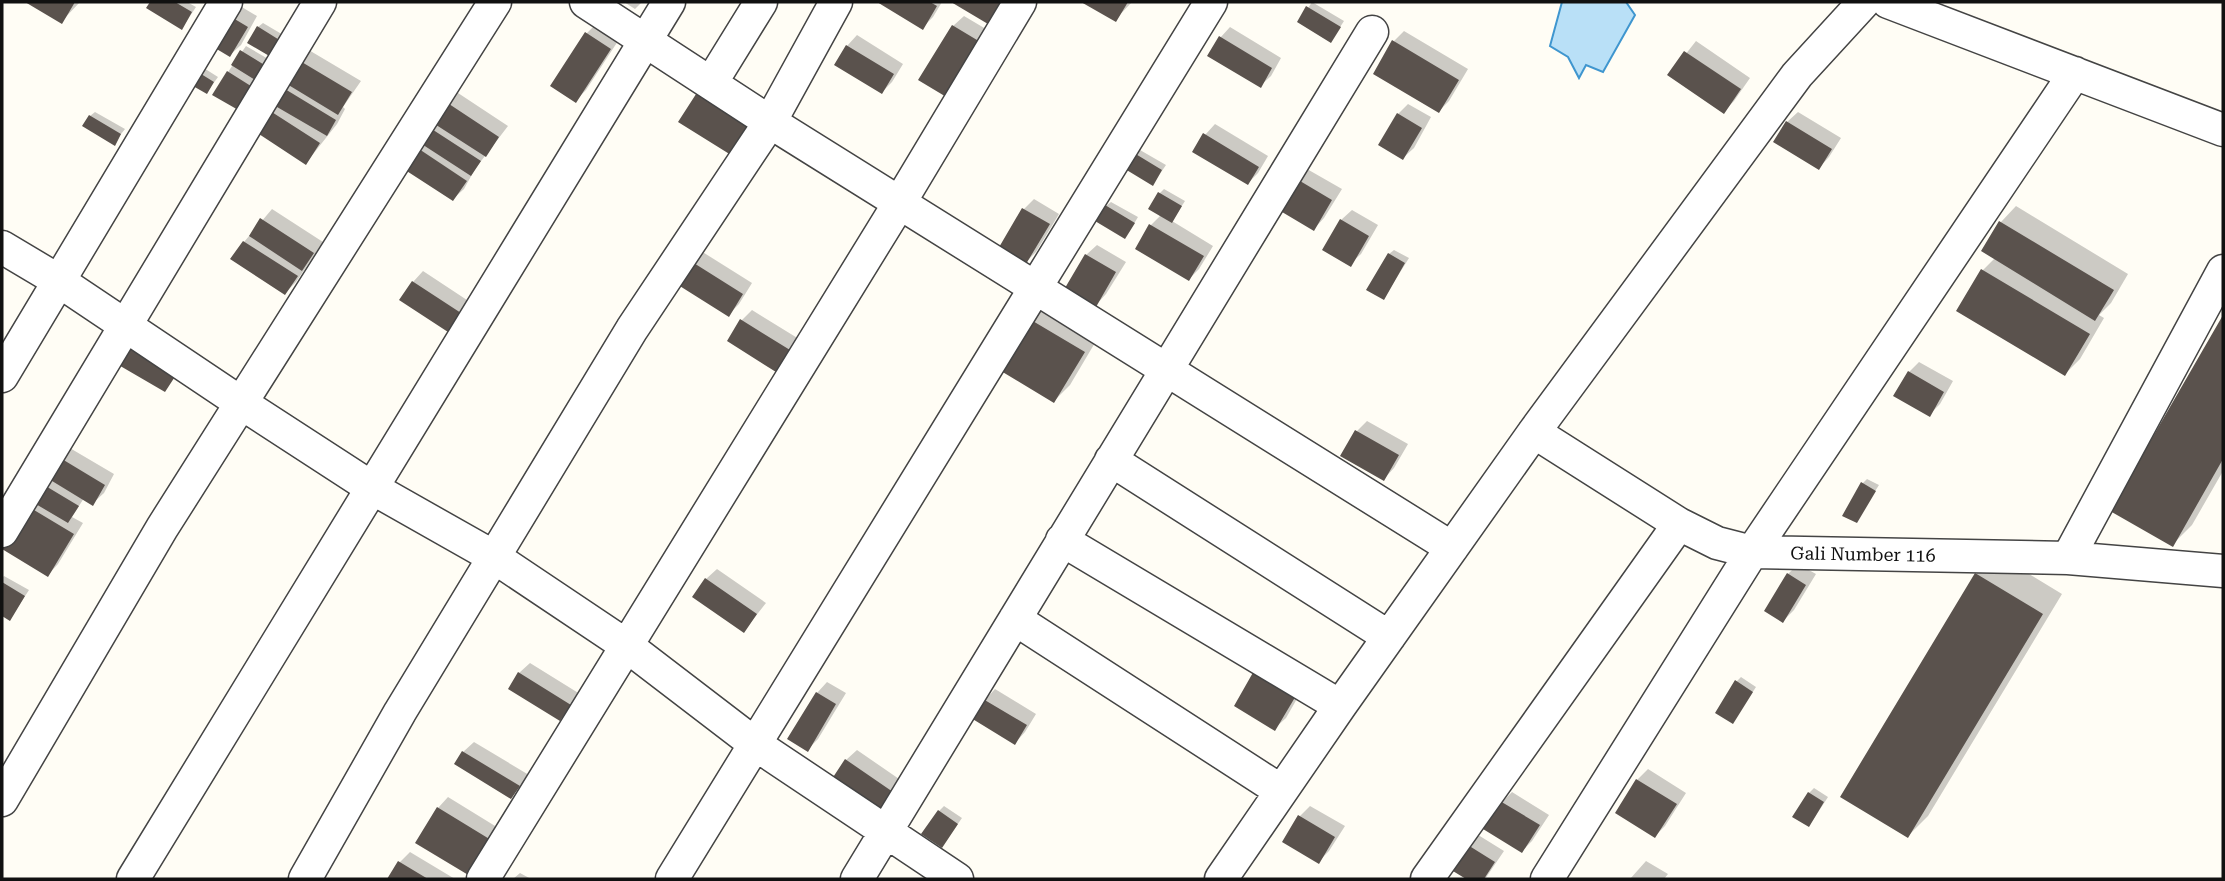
<svg xmlns="http://www.w3.org/2000/svg" width="2225" height="881" viewBox="0 0 2225 881" font-family="'Roboto Serif',serif">
	<rect width="100%" height="100%" fill="#fffdf5"/>
	<path fill="#b9e0f7" stroke="#3f96cf" stroke-width="2" d="M1562,2H1626L1635,15L1603,72L1586,65L1579,78L1568,57L1550,46Z"/>
	<path fill="#0003" d="M28,2H80L62,21Z
		M152,2H187L196,7L182,28L148,8Z
		M624,2H642L635,9Z
		M881,2H942L933,17L923,27Z
		M1085,2H1132L1115,20Z
		M1312,2L1344,21L1331,41L1299,22Z
		M235,3L257,16L241,45L230,55Z
		M964,16L991,32L921,79L953,26Z
		M263,23L285,36L276,50L258,27Z
		M597,23L620,38L586,90L575,101L552,85L587,33Z
		M1230,27L1281,58L1271,76L1260,86L1220,38Z
		M1404,31L1468,69L1449,101L1439,111L1394,41Z
		M857,35L903,64L892,82L882,92L847,46Z
		M1696,41L1750,78L1734,101L1724,111L1670,74Z
		M246,46L270,60L244,105L228,72Z
		M302,46L361,81L343,107L345,109L337,124L306,163L252,128Z
		M199,65L218,77L207,92L194,70Z
		M455,91L508,126L475,169L464,189L453,199L402,166Z
		M1408,104L1431,117L1414,148L1403,158L1398,114Z
		M95,112L125,129L114,143L90,116Z
		M1798,112L1841,138L1829,157L1819,168L1787,122Z
		M1215,124L1268,156L1258,173L1248,183L1205,135Z
		M1140,150L1166,165L1153,184L1135,154Z
		M1307,169L1342,189L1324,218L1314,229L1297,179Z
		M1164,189L1185,201L1172,221L1213,246L1199,269L1189,279L1137,249L1151,225L1161,215L1160,193Z
		M1034,199L1059,214L1036,252L1026,262L1024,209Z
		M1111,202L1138,217L1129,232L1106,206Z
		M2016,206L2128,274L2111,303L2099,315L2104,318L2080,359L2065,374L1958,310L1983,270L1995,258L1983,251L2001,222Z
		M272,209L323,242L296,282L285,293L244,242Z
		M1352,210L1378,225L1361,254L1350,264L1341,220Z
		M1097,245L1126,262L1106,294L1096,305L1086,255Z
		M1394,250L1409,258L1384,298L1389,254Z
		M701,251L752,283L739,304L729,314L677,282Z
		M423,271L470,302L448,330L413,282Z
		M1043,303L1099,336L1070,385L1054,401L999,368Z
		M752,310L799,339L787,359L776,369L741,321Z
		M2223,319V471L2192,525L2172,545L2113,510Z
		M1919,362L1953,381L1940,404L1929,415L1909,372Z
		M1367,421L1408,444L1394,468L1384,479L1357,431Z
		M63,444L114,474L104,493L93,503L84,498L72,517L83,523L58,564L48,575L2,547V544Z
		M1867,479L1879,485L1856,521L1863,483Z
		M1996,554L2062,594L1928,816L1908,836L1976,574Z
		M1798,564L1816,574L1794,610L1783,621L1788,574Z
		M717,569L766,603L744,631L706,579Z
		M4,576L29,590L10,619L2,614V578Z
		M530,663L580,694L571,709L560,719L519,673Z
		M1741,677L1756,687L1733,722L1736,682Z
		M827,682L846,693L818,739L808,749L817,693Z
		M1306,683L1286,718L1275,728L1236,706Z
		M995,689L1036,714L1025,732L1015,743L974,718L985,700Z
		M474,742L529,775L511,796L463,752Z
		M857,750L902,781L884,808L828,787L846,760Z
		M1648,769L1686,793L1665,826L1655,836L1617,813L1637,780Z
		M1814,788L1828,797L1813,820L1809,793Z
		M1512,792L1549,815L1532,841L1522,851L1485,828L1502,802Z
		M448,797L500,829L480,863L438,808Z
		M944,806L962,818L946,841L939,811Z
		M1310,806L1345,826L1329,851L1319,861L1300,816Z
		M1475,833L1504,851L1485,879H1469L1450,867Z
		M410,852L455,879H390L400,862Z
		M1646,861L1668,874L1664,879H1630Z
		M520,873L531,879H513Z"/>
	<path fill="#5a524d" d="M25,2H75L62,24Z
		M150,2H175L192,12L182,30L146,8Z
		M877,2H930L937,6L923,30Z
		M951,2H1002L988,24Z
		M1081,2H1128L1116,22Z
		M1306,6L1341,27L1331,43L1297,22Z
		M223,12L248,27L230,57L205,42Z
		M952,25L982,43L948,98L918,80Z
		M257,26L281,41L271,57L247,43Z
		M585,32L611,49L576,103L550,86Z
		M1219,36L1272,68L1261,88L1207,56Z
		M1392,40L1459,80L1439,113L1373,74Z
		M846,45L894,74L882,94L834,65Z
		M240,50L266,66L257,81L231,65Z
		M1684,51L1741,89L1724,114L1667,75Z
		M290,55L352,92L338,115L277,78Z
		M193,69L214,82L207,94L186,82Z
		M227,71L254,88L240,111L212,95Z
		M275,83L336,120L327,136L265,100Z
		M698,91L750,124L731,155L678,122Z
		M443,100L499,137L486,157L430,121Z
		M264,107L320,143L306,165L250,128Z
		M1397,113L1422,128L1403,160L1378,145Z
		M89,115L121,134L115,146L82,126Z
		M1786,121L1832,149L1819,170L1773,142Z
		M424,124L481,161L471,176L414,139Z
		M1203,133L1259,167L1248,185L1192,152Z
		M413,145L467,181L453,201L399,166Z
		M1134,153L1162,170L1153,186L1125,169Z
		M1295,178L1332,200L1314,231L1277,209Z
		M1158,192L1182,206L1172,223L1148,209Z
		M1105,205L1135,223L1125,239L1095,221Z
		M1022,208L1050,224L1026,264L998,249Z
		M260,218L314,253L302,271L249,236Z
		M1340,219L1369,236L1351,267L1322,250Z
		M1999,221L2114,290L2095,321L1981,251Z
		M1149,224L1204,256L1189,281L1135,249Z
		M243,241L298,276L285,295L230,259Z
		M1388,253L1405,263L1384,300L1366,290Z
		M1085,254L1116,272L1096,307L1065,288Z
		M689,260L743,294L729,317L675,283Z
		M1981,269L2090,334L2065,376L1956,311Z
		M412,281L461,313L448,332L399,300Z
		M2223,315V459L2173,547L2110,511Z
		M1026,317L1085,352L1054,403L996,368Z
		M740,319L790,350L776,372L727,341Z
		M122,339L178,372L165,392L110,360Z
		M1908,371L1944,392L1930,417L1893,396Z
		M1355,430L1399,455L1384,481L1340,456Z
		M52,453L105,485L93,506L39,473Z
		M39,482L79,506L68,523L29,500Z
		M1861,482L1876,491L1857,523L1842,516Z
		M24,504L74,534L48,577L2,549V541Z
		M1787,573L1806,585L1783,623L1764,611Z
		M1975,573L2043,614L1908,838L1840,797Z
		M705,578L757,614L744,633L692,597Z
		M2,582L25,596L10,621L2,616Z
		M1255,669L1297,694L1275,731L1234,706Z
		M518,672L571,705L560,721L508,689Z
		M1735,680L1753,692L1733,724L1715,713Z
		M816,692L836,704L808,752L787,739Z
		M983,699L1027,725L1015,745L971,718Z
		M462,751L520,786L511,799L454,764Z
		M845,759L893,792L874,820L826,788Z
		M1636,779L1677,804L1655,838L1615,813Z
		M1808,792L1824,802L1809,827L1792,817Z
		M1500,801L1540,825L1522,853L1483,829Z
		M437,807L491,840L470,876L415,843Z
		M938,810L958,824L942,848L921,834Z
		M1298,815L1335,837L1319,864L1282,842Z
		M1463,842L1495,862L1484,879H1466L1448,868Z
		M398,861L428,879H387Z"/>
	<g fill="none" stroke-linecap="round" stroke-linejoin="round">
		<g stroke="#444" stroke-width="35">
			<path id="minor" d="M586,2L770,122L1452,548
				M1888,2L2223,130
				M711,83L761,2
				M2,247L59,281L241,403L372,488L494,557L627,646L755,744L957,879
				M2,376L226,2
				M1534,432L1679,524L1717,543L1752,552L2068,558L2223,571
				M1111,460L1389,637
				M2,531L320,2
				M1062,540L1340,706
				M2068,558L2223,271
				M1015,619L1281,791
				M2,800L162,528L495,2
				M133,879L669,2
				M305,879L400,712L494,557L632,329L770,122L836,2
				M483,879L900,202L1020,2
				M672,879L1211,2
				M857,879L1372,32
				M1221,879L1340,706L1534,432L1797,75L1864,2
				M1427,879L1679,524
				M1547,879L1752,552L2075,73"/>
		</g>
		<use href="#minor" stroke="#fff" stroke-width="32"/>
	</g>
	<g text-anchor="middle" dominant-baseline="central" stroke-width="7" stroke-linejoin="round" paint-order="stroke">
		<g font-size="18" fill="#111" stroke="#fff">
			<text transform="translate(1863 554) rotate(1)">Gali Number 116</text>
		</g>
	</g>
	<rect width="2225" height="881" fill="none" stroke="#111111" stroke-width="7"/>
</svg>
